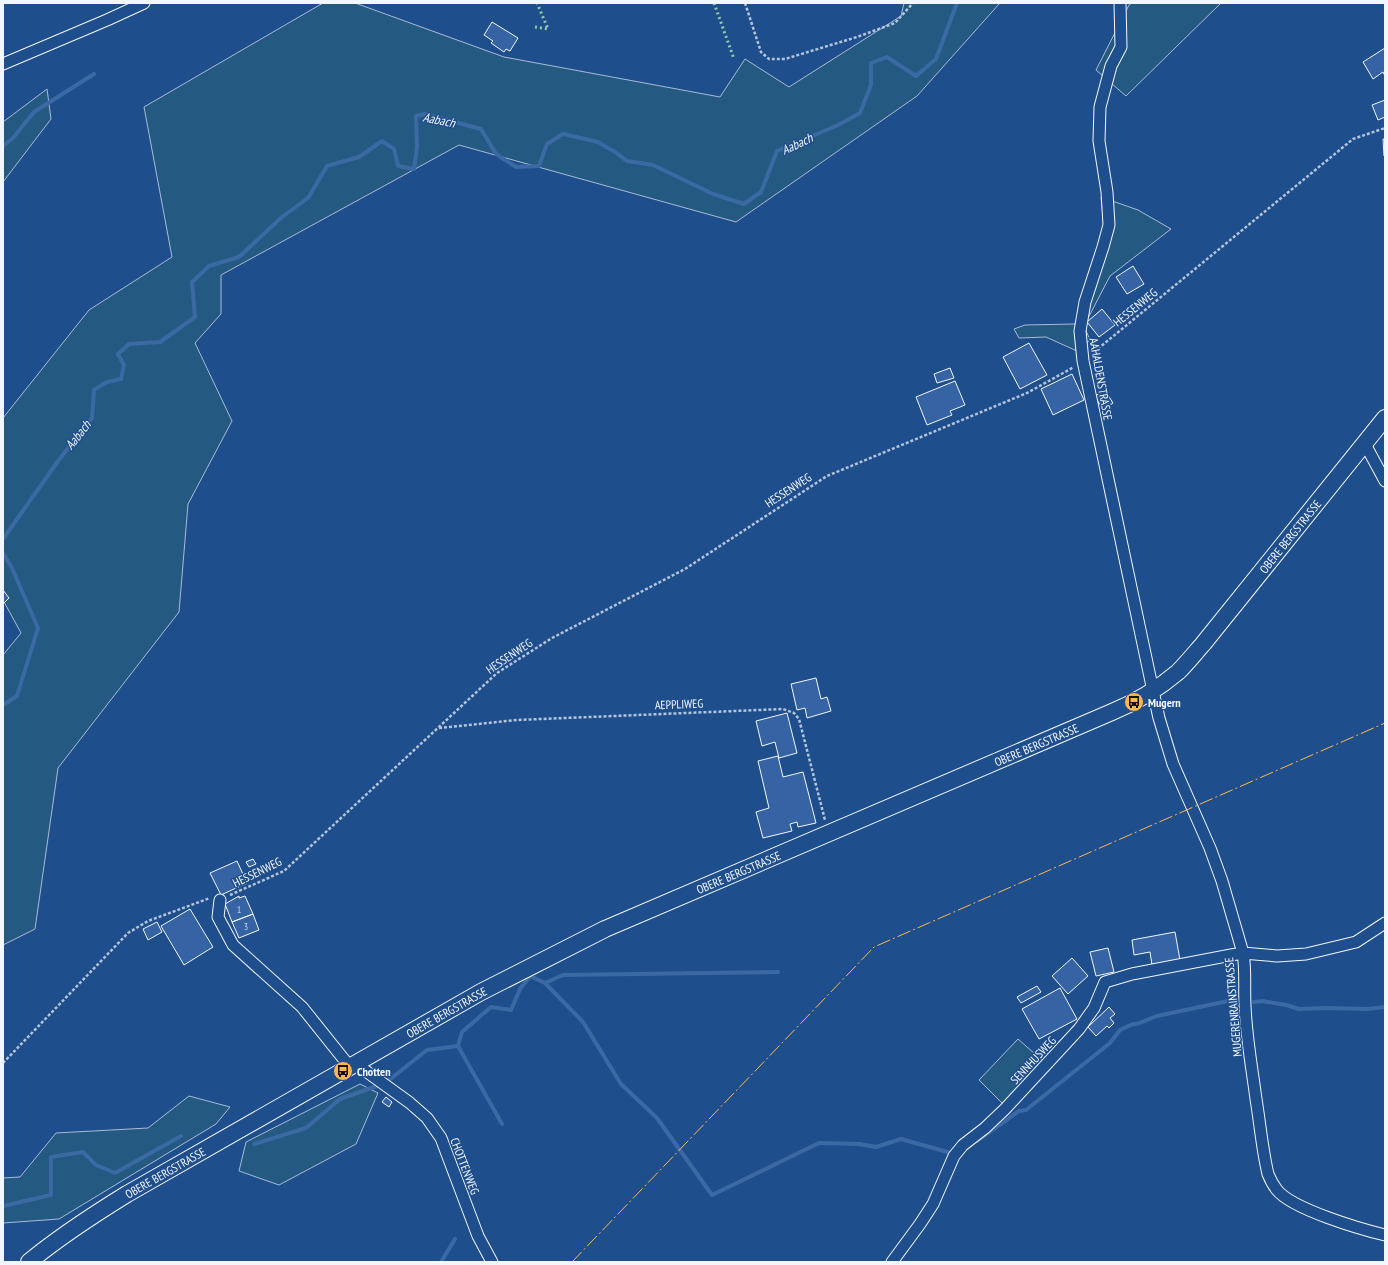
<svg xmlns="http://www.w3.org/2000/svg" width="1388" height="1265" viewBox="0 0 1388 1265" font-family="'PT Sans Narrow',sans-serif">
	<rect width="100%" height="100%" fill="#1f4e8c"/>
	<path fill="#245a82" stroke="#a8bbd7" d="M323,3H355L504,57L720,97L745,59L789,87L901,16L904,3H1000L917,96L736,222L459,145L221,275V314L195,343L232,421L188,504L179,612L58,768L35,929L3,945V655L21,633L3,600V418L89,310L172,257L144,107Z
		M1132,3H1221L1126,96L1096,70L1129,5Z
		M47,89L51,119L3,182V122Z
		M1101,197L1138,210L1171,229L1110,276L1084,326L1090,340L1077,351L1046,337L1019,338L1014,329L1025,325L1075,324L1096,287L1106,246Z
		M1018,1039L1044,1062L1003,1104L979,1080Z
		M360,1084L378,1093L356,1144L279,1185L239,1171L246,1142Z
		M189,1096L230,1107L216,1124L59,1219L3,1223V1178L20,1177L56,1133L148,1128Z"/>
	<g fill="none" stroke-linecap="round" stroke-linejoin="round">
		<path stroke="#3b69a3" stroke-width="4" d="M3,146L13,138L34,112L94,74
			M3,539L58,461L92,418L94,390L107,382L121,379L124,365L118,354L129,344L160,342L195,317L192,282L209,266L239,257L282,217L308,198L327,166L359,157L382,141L394,149L398,166L414,169L417,147L416,116L425,114L481,129L496,154L516,167L539,166L547,144L563,134L598,142L615,152L627,161L653,165L713,194L744,204L761,192L777,151L836,126L860,113L871,85V63L887,57L916,76L936,59L957,3
			M3,553L12,568L38,628L17,696L3,705
			M545,983L563,975L778,972
			M1254,1002L1262,1001L1286,1005L1299,1009L1325,1008L1367,1009L1385,1007
			M458,1046L502,1124
			M389,1080L427,1050L458,1046L462,1032L491,1007L511,1010L520,989L530,976L545,983L583,1022L621,1084L657,1118L712,1195L819,1143L859,1144L876,1147L901,1139L951,1153
			M977,1141L1019,1111L1026,1110L1110,1043L1120,1030L1133,1024H1137L1157,1016L1228,1001
			M254,1144L306,1128L340,1099L377,1086
			M3,1206L51,1195V1157L83,1152L96,1165L115,1173L181,1136
			M441,1262L455,1239"/>
	</g>
	<path fill="#3563a3" stroke="#f2f6ff" d="M492,22L518,38L510,51L506,49L504,52L491,43L493,41L484,35Z
		M1385,48V76L1383,72L1373,79L1363,62Z
		M1385,100V117L1378,120L1372,105Z
		M1383,139H1385V156H1384Z
		M1133,266L1144,284L1127,294L1116,277Z
		M1102,309L1115,325L1099,337L1087,322Z
		M1029,343L1047,375L1020,389L1003,357Z
		M950,368L954,378L937,383L934,374Z
		M1072,374L1084,400L1053,415L1041,389Z
		M955,381L965,405L950,411L952,415L927,425L916,397Z
		M1105,390L1113,403L1103,410L1095,396Z
		M3,590L9,598L3,604Z
		M816,678L821,699L827,697L831,711L807,718L805,708L797,710L791,684Z
		M787,713L797,753L779,758L775,742L762,746L756,721Z
		M778,756L783,777L803,772L816,823L798,827L797,822L790,824L792,831L763,838L756,812L769,808L758,761Z
		M253,859L256,864L249,867L246,862Z
		M237,861L247,883L221,895L210,873Z
		M239,896V898L245,896L253,914L232,922L225,904Z
		M190,909L213,947L184,965L161,926Z
		M253,914L259,930L239,938L232,922Z
		M157,922L162,932L148,940L143,929Z
		M1175,932L1180,960L1152,965L1150,952L1134,955L1132,940Z
		M1108,948L1114,972L1096,976L1090,952Z
		M1072,958L1088,976L1068,994L1052,976Z
		M1037,986L1041,992L1021,1003L1017,997Z
		M1060,988L1077,1019L1039,1039L1022,1009Z
		M1109,1007L1115,1014L1110,1018L1114,1023L1109,1028L1107,1026L1096,1036L1088,1027Z
		M386,1097L392,1102L389,1107L382,1102Z"/>
	<g fill="none" stroke-linecap="round" stroke-linejoin="round">
		<g stroke="#f2f6ff" stroke-width="13">
			<path id="street" d="M1120,3L1121,47L1111,66L1100,107L1099,141L1107,192L1109,225L1103,247L1085,302L1080,331L1083,361L1153,691L1159,718L1173,764L1210,848L1222,881L1243,953C1246,970 1244,988 1245,1005C1246,1036 1252,1068 1256,1099C1260,1123 1262,1149 1268,1174C1270,1179 1273,1185 1277,1190C1292,1209 1360,1229 1385,1235
				M3,64L107,20L144,3
				M1365,444L1385,481
				M220,900L218,917L233,945L302,1007L350,1067
				M358,1063L363,1069L410,1103L427,1118L441,1138L478,1236L492,1262
				M892,1262L920,1224L933,1204L954,1156L963,1145L985,1128L1005,1109L1079,1029L1094,1008L1105,982L1132,974L1231,955L1243,953L1277,956L1306,954L1356,942L1385,923"/>
		</g>
		<g stroke="#f2f6ff" stroke-width="18">
			<g id="secondary">
				<path id="s1" d="M29,1262C60,1236 93,1215 127,1194L481,992L605,929L1112,712C1136,702 1158,689 1178,672C1187,663 1195,653 1203,644L1385,418"/>
			</g>
		</g>
		<path stroke="#b3c4dc" stroke-width="2.5" stroke-dasharray="3 2" stroke-linecap="butt" d="M745,3L761,52L769,59H785L857,37L895,23L913,3
			M1094,352L1353,139L1385,128
			M439,728L517,720L783,709L794,713L799,719L825,820
			M230,895L284,871L497,673L552,638L685,569L827,476L1027,393L1074,367
			M3,1063L128,933L148,921L210,898"/>
		<use href="#street" stroke="#1f4e8c" stroke-width="11"/>
		<use href="#secondary" stroke="#1f4e8c" stroke-width="16"/>
		<path stroke="#97c8a6" stroke-width="3" stroke-dasharray="2 3" stroke-linecap="butt" d="M714,3L734,59
			M535,27L548,29L537,3"/>
		<path stroke="#ffb74d" stroke-width="1" stroke-dasharray="14 3 2 3" stroke-linecap="butt" d="M572,1262L874,947L1385,723"/>
	</g>
	<defs>
		<g id="bus-disc" transform="scale(1)"><circle r="9.5" fill="#ffb74d" stroke="#1f4e8c"/><path d="M-5-6H5V4H4V6H2V4H-2V6H-4V4H-5ZM-3.5-4V0h7V-4ZM-3.5 1.2v1.5H-2V1.2ZM2 1.2v1.5H3.5V1.2Z" fill="#111"/></g>
	</defs>
	<g fill-rule="evenodd">
		<use href="#bus-disc" x="1134" y="702"/>
		<use href="#bus-disc" x="343" y="1071"/>
	</g>
	<g text-anchor="middle" dominant-baseline="central" stroke-width="3" stroke-linejoin="round" paint-order="stroke">
		<g font-size="10" fill="#c3d1e8">
			<text x="239" y="909">1</text>
			<text x="246" y="926">3</text>
		</g>
		<g font-size="12" fill="#f2f6ff" stroke="#1f4e8c">
			<text transform="translate(1135 307) rotate(-39)">HESSENWEG</text>
			<text transform="translate(1101 379) rotate(80)">AAHALDENSTRASSE</text>
			<text transform="translate(788 490) rotate(-33)">HESSENWEG</text>
			<text stroke="none"><textPath href="#s1" startOffset="1471">OBERE BERGSTRASSE</textPath></text>
			<text transform="translate(509 656) rotate(-34)">HESSENWEG</text>
			<text transform="translate(679 704) rotate(-2)">AEPPLIWEG</text>
			<text stroke="none"><textPath href="#s1" startOffset="1135">OBERE BERGSTRASSE</textPath></text>
			<text transform="translate(257 872) rotate(-26)">HESSENWEG</text>
			<text stroke="none"><textPath href="#s1" startOffset="811">OBERE BERGSTRASSE</textPath></text>
			<text transform="translate(1233 1007) rotate(-95)">MUGERENRAINSTRASSE</text>
			<text stroke="none"><textPath href="#s1" startOffset="487">OBERE BERGSTRASSE</textPath></text>
			<text transform="translate(1033 1060) rotate(-47)">SENNHUSWEG</text>
			<text transform="translate(465 1166) rotate(69)">CHOTTENWEG</text>
			<text stroke="none"><textPath href="#s1" startOffset="163">OBERE BERGSTRASSE</textPath></text>
		</g>
		<g font-size="12" font-weight="bold" fill="#f2f6ff" stroke="#1f4e8c" text-anchor="start">
			<text x="1148" y="702">Mugern</text>
			<text x="357" y="1071">Chotten</text>
		</g>
		<g font-size="13" font-style="italic" fill="#f2f6ff" stroke="#1f4e8c">
			<text transform="translate(439 120) rotate(11)">Aabach</text>
			<text transform="translate(797 144) rotate(-25)">Aabach</text>
			<text transform="translate(78 435) rotate(-52)">Aabach</text>
		</g>
	</g>
	<rect width="1388" height="1265" fill="none" stroke="#f2f6ff" stroke-width="8"/>
</svg>
